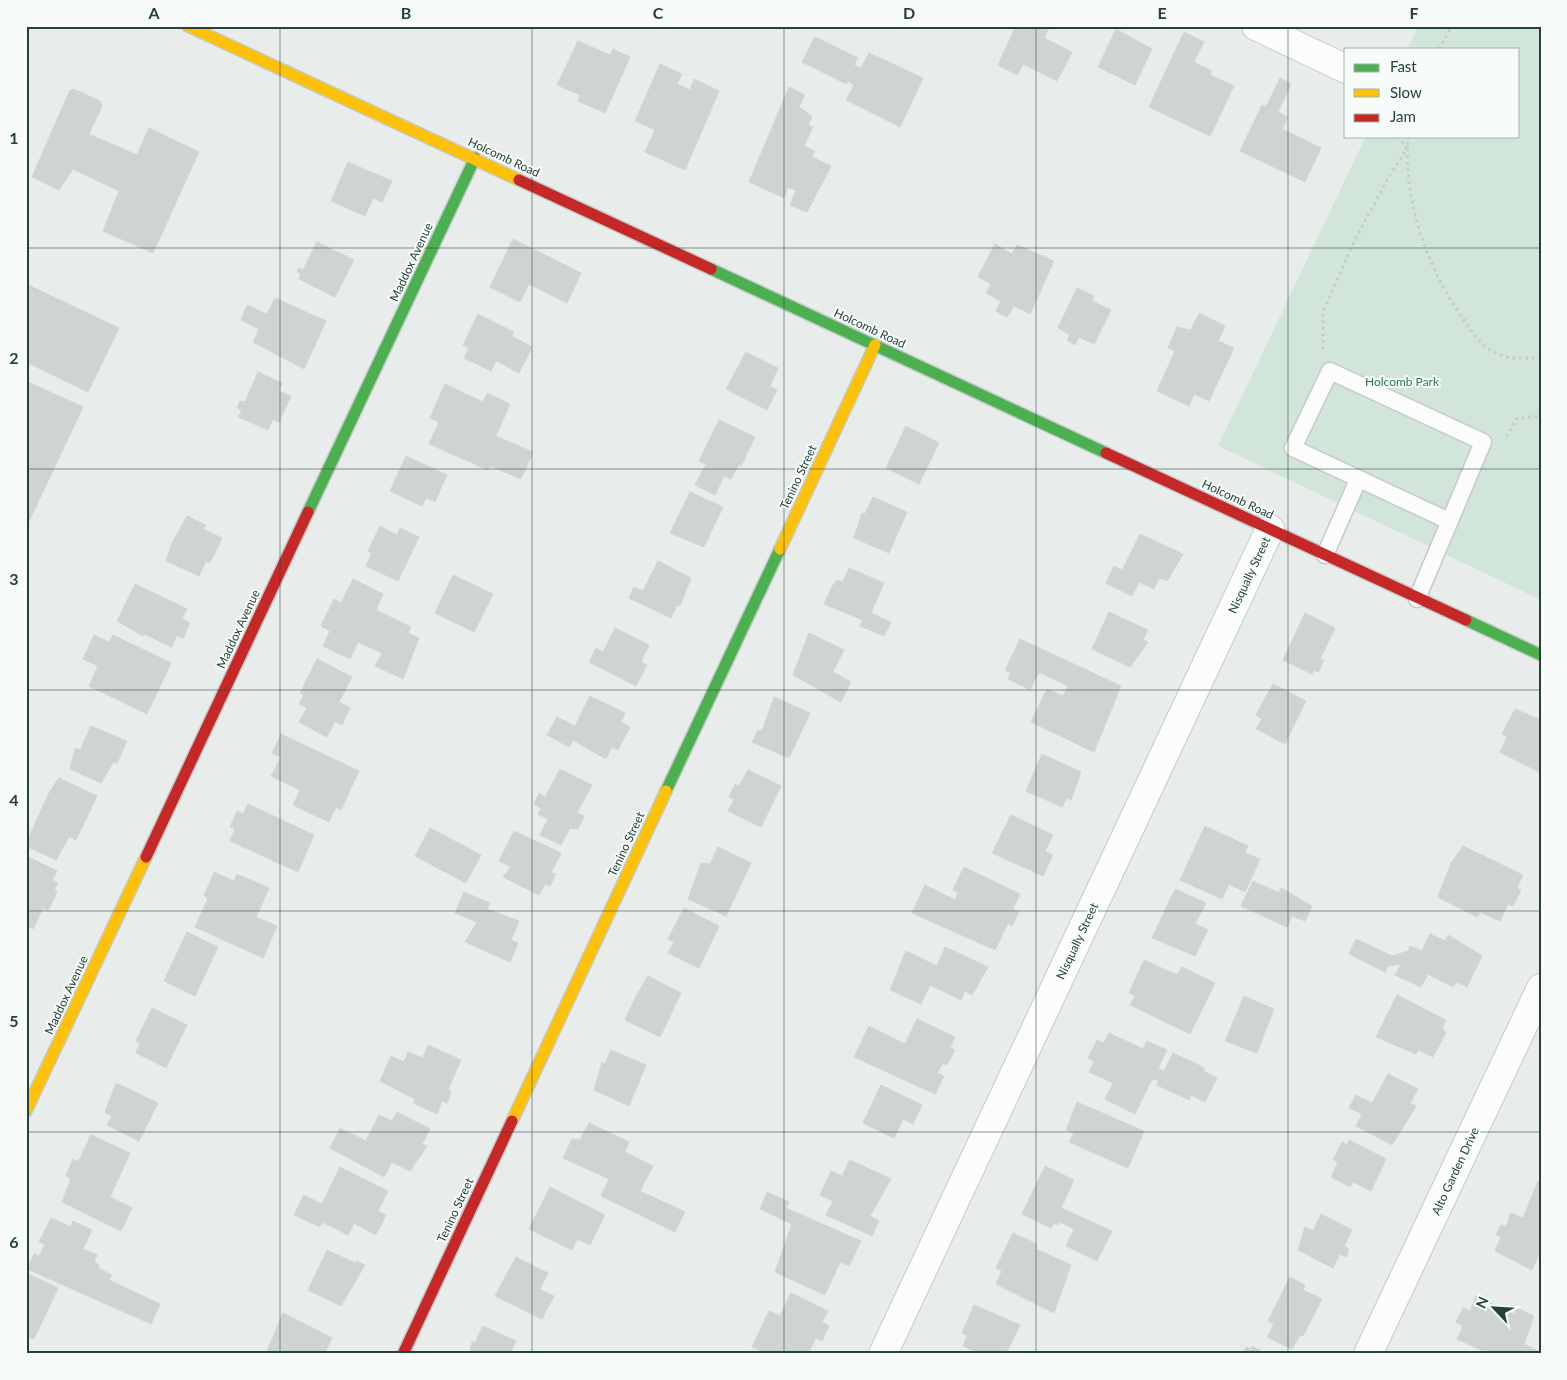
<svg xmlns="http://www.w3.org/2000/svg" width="1567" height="1380" viewBox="0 0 1567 1380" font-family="Lato,sans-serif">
	<rect width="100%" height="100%" fill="#e8edeb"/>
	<path fill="#d1e6d8" d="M1418,26H1541V600L1218,446L1366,136H1518V49H1408Z"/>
	<path fill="#cfd4d2" stroke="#d1d6d4" d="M1016,26H1050L1044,38L1072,52L1057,81L1023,64L1017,75L998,65Z
		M1116,29L1152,49L1135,85L1098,67Z
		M1184,32L1204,42L1194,62L1212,71L1210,75L1234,86L1210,136L1149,107Z
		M815,37L858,58L854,65L861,68L869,53L923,78L900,127L846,100L854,85L848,81L846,84L802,62Z
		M578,41L610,55L613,49L630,57L605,113L578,101L580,95L557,85Z
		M660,64L682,74L677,84L690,90L694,79L719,91L685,170L645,152L655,130L635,121Z
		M1280,78L1291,84L1278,112L1288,117L1282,129L1321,148L1305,182L1240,151L1262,105L1266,107Z
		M789,87L805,95L799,107L812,116L808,125L813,127L804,146L815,151L812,157L831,166L807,212L790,205L796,191L788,187L784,198L749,182Z
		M74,89L100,101L102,106L89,134L137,155L149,128L199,152L153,253L103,231L119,191L73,169L59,190L32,177L70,90Z
		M348,162L392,181L382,202L373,198L365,216L331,201Z
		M513,239L581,273L567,303L529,284L520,302L490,287Z
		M317,242L354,260L335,297L299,279L301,274L297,272L299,268L303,270Z
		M995,244L1012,254L1017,245L1054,261L1030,314L1014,306L1007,317L996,311L1001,301L986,293L991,284L978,277Z
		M26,284L119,328L88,392L26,362Z
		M1077,288L1094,296L1092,301L1111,310L1094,344L1079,337L1075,345L1067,340L1070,335L1058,328Z
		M275,298L326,321L304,369L253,342L259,329L241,320L247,305L267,314Z
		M1199,313L1225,326L1218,341L1234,348L1209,401L1194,394L1189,406L1157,391L1175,351L1168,348L1177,327L1191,330Z
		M478,314L514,332L512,336L532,347L519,373L496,361L491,371L464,358L469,348L463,345Z
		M746,352L778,368L770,386L777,390L767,410L726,389Z
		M258,372L282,383L279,391L291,396L279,422L273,419L268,430L238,417L242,410L237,408L240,401L245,402Z
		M26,381L83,407L26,528Z
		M445,384L483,402L487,393L510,404L496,436L533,452L521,479L490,466L488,470L429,444L439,422L430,418Z
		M719,420L755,437L741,466L739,464L731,479L724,476L715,495L695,485L706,464L699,461Z
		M906,426L939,443L919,484L886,468Z
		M406,456L447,475L435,502L426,498L422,506L390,491Z
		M690,492L723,507L704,547L670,533Z
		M873,497L907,512L889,553L854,538L862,513L865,514Z
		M187,516L206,525L203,529L222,538L210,563L206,561L199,576L166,561L172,543Z
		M380,526L397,535L400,528L419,537L398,581L366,566L372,553L368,551Z
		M1140,534L1183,554L1167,581L1159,578L1154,589L1139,582L1132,596L1106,583L1114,566L1122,570Z
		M658,561L691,578L680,606L677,605L671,618L629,598L634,587L643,591Z
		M849,568L884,583L871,613L891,622L884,636L860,626L863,620L824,604L833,585L837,580L843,582Z
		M453,575L493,594L474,632L435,613Z
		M353,579L383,594L376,610L411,627L408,633L419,638L403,679L375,666L382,653L358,642L350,659L323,646L330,631L321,626L334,599L341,603Z
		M135,584L187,609L182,619L190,623L183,638L177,635L172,647L144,634L143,636L117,621Z
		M1109,612L1148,630L1143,640L1148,642L1130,667L1092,649Z
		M1305,613L1335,628L1320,659L1324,660L1318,672L1314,670L1312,674L1283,660Z
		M615,628L649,645L641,662L647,665L636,686L589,662L596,648L603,652Z
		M809,633L844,650L833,672L851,682L841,702L793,675Z
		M94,635L109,642L113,635L171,663L147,714L89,686L98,666L83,659Z
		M1020,639L1121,686L1094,752L1031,722L1047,689L1063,696L1068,686L1039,672L1030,690L1008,679L1011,673L1005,670Z
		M317,659L352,677L339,702L350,708L342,725L335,721L327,737L299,722L307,708L299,704L304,695L300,693Z
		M1273,684L1306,701L1285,744L1256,729L1262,719L1256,715Z
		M590,696L625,713L621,722L630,727L618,750L612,747L606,759L573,740L569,747L547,735L557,717L575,726Z
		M774,697L810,713L789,758L752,742L758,730L762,731Z
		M1515,709L1541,720V773L1500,752L1507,737L1502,734Z
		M91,726L127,741L117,763L113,762L101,783L70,769L75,748L80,750Z
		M281,734L359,771L341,810L336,807L329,822L293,805L300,790L271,776L281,757L272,753Z
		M1042,754L1081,772L1071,800L1067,798L1062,807L1026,791Z
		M560,769L592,785L577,813L584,816L578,829L570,828L561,845L540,835L548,819L538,814L541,808L534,804L539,793L545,797Z
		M748,770L781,786L761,827L728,811L734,800L729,797L735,784L739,786Z
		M59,778L97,796L76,840L69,837L56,860L26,846V843L50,791Z
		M248,804L314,835L298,872L230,841L235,829L230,827L237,811L243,814Z
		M1011,815L1053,835L1045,851L1053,855L1043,876L992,853Z
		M1205,826L1248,846L1245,853L1260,859L1245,892L1229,884L1222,899L1180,880Z
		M430,828L481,855L466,883L415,856Z
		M514,831L561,853L551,873L556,874L550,886L545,884L539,895L503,877L511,867L499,861Z
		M1463,846L1523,875L1517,888L1521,890L1513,906L1508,904L1500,921L1480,912L1477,917L1438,897L1451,863Z
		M718,847L751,863L726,916L688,899L701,863L710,864Z
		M26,856L57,871L52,880L58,883L54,891L57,892L48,911L43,908L33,929L26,925Z
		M964,867L1020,894L1013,909L1019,912L1012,926L1008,923L995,950L912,913L925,885L955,900L958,892L953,890Z
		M214,872L234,881L237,874L269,888L256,917L277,926L263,958L195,927L208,899L204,896Z
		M1253,881L1279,893L1281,888L1312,906L1305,921L1292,916L1287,927L1241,906Z
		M1175,889L1206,903L1195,924L1208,930L1195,956L1152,938Z
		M464,892L490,903L487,909L519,921L511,940L518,943L510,962L465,942L477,922L455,913Z
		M684,908L719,926L699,968L668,953L674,942L668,939Z
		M187,932L218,947L195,996L164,981Z
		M1430,934L1445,941L1448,935L1482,956L1467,987L1456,982L1453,987L1428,974L1421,987L1395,975L1401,964L1388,966L1385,972L1349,954L1356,939L1392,956L1408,951L1410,946L1422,951Z
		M945,947L988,967L972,995L965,991L961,1000L930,985L921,1004L890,990L906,951L937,966Z
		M1144,960L1177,975L1182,967L1215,983L1190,1034L1130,1005L1135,996L1129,993Z
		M648,976L681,993L660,1037L625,1020L636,996Z
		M1397,995L1446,1020L1442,1029L1446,1032L1433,1057L1418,1050L1416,1054L1376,1037Z
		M1244,996L1274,1009L1257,1053L1225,1041Z
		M152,1008L187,1025L166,1068L136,1053L140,1043L136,1041Z
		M917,1019L955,1037L950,1048L955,1050L947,1065L943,1063L937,1073L944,1076L935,1094L854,1057L869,1026L905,1044Z
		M1109,1033L1143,1049L1147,1041L1167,1050L1158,1068L1164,1071L1173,1053L1205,1068L1203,1071L1217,1078L1205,1102L1191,1095L1189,1100L1157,1085L1159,1080L1152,1079L1135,1114L1105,1099L1113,1083L1089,1072L1094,1061L1088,1058L1097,1040L1104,1043Z
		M428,1045L461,1060L448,1090L451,1092L447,1103L442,1101L437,1114L413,1103L415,1099L380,1081L391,1056L404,1062L408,1052L423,1058Z
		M611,1050L646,1065L629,1106L594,1090L602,1062L605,1064Z
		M1388,1074L1418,1089L1410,1103L1416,1106L1392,1145L1356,1126L1362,1114L1349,1108L1356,1095L1372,1103Z
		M116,1083L158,1103L139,1141L107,1125L112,1116L105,1112Z
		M881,1085L922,1105L913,1124L903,1119L894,1138L863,1123Z
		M1077,1102L1144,1131L1128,1168L1069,1142L1074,1133L1066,1130Z
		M397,1112L430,1129L422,1144L427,1146L410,1171L392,1162L384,1177L330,1148L340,1128L366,1141L379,1115L392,1121Z
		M589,1123L629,1142L625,1152L653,1166L640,1191L685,1212L675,1232L601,1196L609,1179L563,1158L572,1139L580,1140Z
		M91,1135L130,1153L110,1197L132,1208L121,1231L62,1202L71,1178L66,1176L73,1159L78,1162Z
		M1349,1140L1386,1159L1371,1191L1353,1182L1350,1187L1331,1177L1338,1162L1333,1160L1342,1142L1347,1145Z
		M850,1160L891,1179L870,1216L879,1221L872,1236L826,1215L833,1201L820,1195L831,1171L842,1176Z
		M1045,1166L1074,1180L1061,1208L1112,1231L1097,1261L1066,1246L1074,1229L1060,1222L1058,1225L1054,1223L1051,1228L1022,1214Z
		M340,1167L388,1191L378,1211L386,1215L376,1235L354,1223L348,1235L322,1222L320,1227L294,1215L304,1195L322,1204Z
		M1538,1181L1541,1182V1249L1532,1270L1495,1251L1501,1237L1496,1235L1501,1225L1506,1227L1511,1213L1523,1218Z
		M550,1187L605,1215L590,1245L577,1239L572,1250L529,1229Z
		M767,1192L789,1202L786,1208L861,1241L849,1266L840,1262L825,1295L775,1272L792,1224L760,1209Z
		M1321,1214L1352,1230L1344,1246L1349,1249L1346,1257L1340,1254L1333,1268L1298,1250L1305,1227L1313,1231Z
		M51,1218L71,1227L73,1221L92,1230L83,1249L97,1255L94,1262L99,1265L98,1268L112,1275L109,1280L160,1304L151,1324L27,1269L34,1254L39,1256L45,1244L39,1242Z
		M1013,1233L1037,1244L1036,1249L1071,1265L1054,1313L996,1284L1002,1271L996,1268Z
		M327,1250L355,1263L357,1261L365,1265L341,1306L308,1290Z
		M516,1257L548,1273L540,1289L554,1296L542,1319L495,1296Z
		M26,1273L58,1288L34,1339L26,1336Z
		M1290,1277L1305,1285L1303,1290L1322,1299L1303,1336L1300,1335L1292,1349L1267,1337L1274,1324L1268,1321Z
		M791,1293L828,1311L822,1322L829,1326L822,1341L816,1338L808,1354H767L752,1347L769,1311L780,1316Z
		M1476,1296L1514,1314L1517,1308L1534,1316L1524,1344L1538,1351L1537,1354H1490L1457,1339L1463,1326L1456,1322L1463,1308L1470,1311Z
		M974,1305L1020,1325L1006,1354H975L976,1352L963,1346L967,1335L962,1333Z
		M283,1313L332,1338L324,1354H266Z
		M483,1326L516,1341L510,1354H469L472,1342L475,1343Z
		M1252,1346L1266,1354H1243L1246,1347L1251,1349Z"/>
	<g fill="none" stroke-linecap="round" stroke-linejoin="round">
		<g stroke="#c5cac8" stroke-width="19">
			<path id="lane" d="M1325,555L1358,480
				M1417,599L1483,442L1330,371L1293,448L1449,521"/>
		</g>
		<g stroke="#c5cac8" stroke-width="30">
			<path id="street" d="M1256,26L1346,69
				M883,1354L1270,529
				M1368,1354L1541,988"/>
		</g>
		<g stroke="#c3cbc8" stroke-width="14">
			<path id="fast" d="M711,269L1106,453
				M308,512L475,158
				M1466,620L1541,655
				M666,791L780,549"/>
		</g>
		<g stroke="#c3cbc8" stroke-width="14">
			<path id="slow" d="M188,26L519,180
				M780,549L875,345
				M26,1111L146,857
				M512,1121L666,791"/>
		</g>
		<g stroke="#c3cbc8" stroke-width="14">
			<path id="jam" d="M519,180L711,269
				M1106,453L1466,620
				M146,857L308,512
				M403,1354L512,1121"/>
		</g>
		<path stroke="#c3ccca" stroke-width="3" stroke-dasharray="2.5 4" stroke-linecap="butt" d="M1439,49L1452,26
			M1408,136C1403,201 1427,268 1464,320C1472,332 1480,344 1492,351C1507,360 1524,359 1541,357
			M1323,349V312L1352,246L1387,180L1407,149L1398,136
			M1506,436L1508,435L1516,419L1539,416L1541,413"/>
		<use href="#lane" stroke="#fcfcfc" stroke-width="16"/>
		<use href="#street" stroke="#fcfcfc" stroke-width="28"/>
		<use href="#fast" stroke="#4caf50" stroke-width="11"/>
		<use href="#slow" stroke="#ffc107" stroke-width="11"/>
		<use href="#jam" stroke="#c62828" stroke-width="11"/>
	</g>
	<path fill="none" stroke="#24423a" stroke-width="1" stroke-opacity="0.55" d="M280,26V1354M532,26V1354M784,26V1354M1036,26V1354M1288,26V1354M26,248H1541M26,469H1541M26,690H1541M26,911H1541M26,1132H1541"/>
	<g text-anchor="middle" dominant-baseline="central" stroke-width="4" stroke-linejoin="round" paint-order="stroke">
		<g font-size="12" fill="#24423a" stroke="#f7fbf9">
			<text transform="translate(504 157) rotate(25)">Holcomb Road</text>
			<text transform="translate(411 262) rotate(-65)">Maddox Avenue</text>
			<text transform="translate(870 328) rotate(25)">Holcomb Road</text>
			<text transform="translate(798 477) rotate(-65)">Tenino Street</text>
			<text transform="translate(1238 499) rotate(25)">Holcomb Road</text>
			<text transform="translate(1249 575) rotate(-65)">Nisqually Street</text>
			<text transform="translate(238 629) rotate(-65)">Maddox Avenue</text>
			<text transform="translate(626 844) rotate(-65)">Tenino Street</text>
			<text transform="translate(1077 941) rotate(-65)">Nisqually Street</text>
			<text transform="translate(66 995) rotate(-65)">Maddox Avenue</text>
			<text transform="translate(1455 1171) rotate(-65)">Alto Garden Drive</text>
			<text transform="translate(455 1210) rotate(-65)">Tenino Street</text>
		</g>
		<g font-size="12" fill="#2d7a4b" stroke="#f7fbf9">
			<text x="1402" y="381">Holcomb Park</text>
		</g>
	</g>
	<rect width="1567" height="1380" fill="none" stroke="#f7fbf9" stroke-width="55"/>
	<rect x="1344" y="48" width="175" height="90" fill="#f7fbf9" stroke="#a3b1ad"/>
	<rect x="1354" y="64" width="25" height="8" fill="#4caf50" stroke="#a3b1ad"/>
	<text x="1390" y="72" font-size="15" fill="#24423a">Fast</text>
	<rect x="1354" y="89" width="25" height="8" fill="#ffc107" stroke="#a3b1ad"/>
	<text x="1390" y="98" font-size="15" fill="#24423a">Slow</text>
	<rect x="1354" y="114" width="25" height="8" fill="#c62828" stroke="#a3b1ad"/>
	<text x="1390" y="122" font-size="15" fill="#24423a">Jam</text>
	<g transform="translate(1494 1308) rotate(295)" stroke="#f7fbf9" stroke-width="4" paint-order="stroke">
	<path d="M0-4L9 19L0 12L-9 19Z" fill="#24423a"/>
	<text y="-8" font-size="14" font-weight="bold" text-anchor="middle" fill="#24423a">N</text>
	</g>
	<rect x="28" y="28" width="1512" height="1324" fill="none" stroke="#24423a" stroke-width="2"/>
	<g font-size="16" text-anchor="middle" font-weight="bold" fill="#24423a">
		<text x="154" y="19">A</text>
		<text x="406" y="19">B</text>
		<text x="658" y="19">C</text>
		<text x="909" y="19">D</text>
		<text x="1162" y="19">E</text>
		<text x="1414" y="19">F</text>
		<text x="14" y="144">1</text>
		<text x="14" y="364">2</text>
		<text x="14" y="585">3</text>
		<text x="14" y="806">4</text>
		<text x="14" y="1027">5</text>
		<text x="14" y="1248">6</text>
	</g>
</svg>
